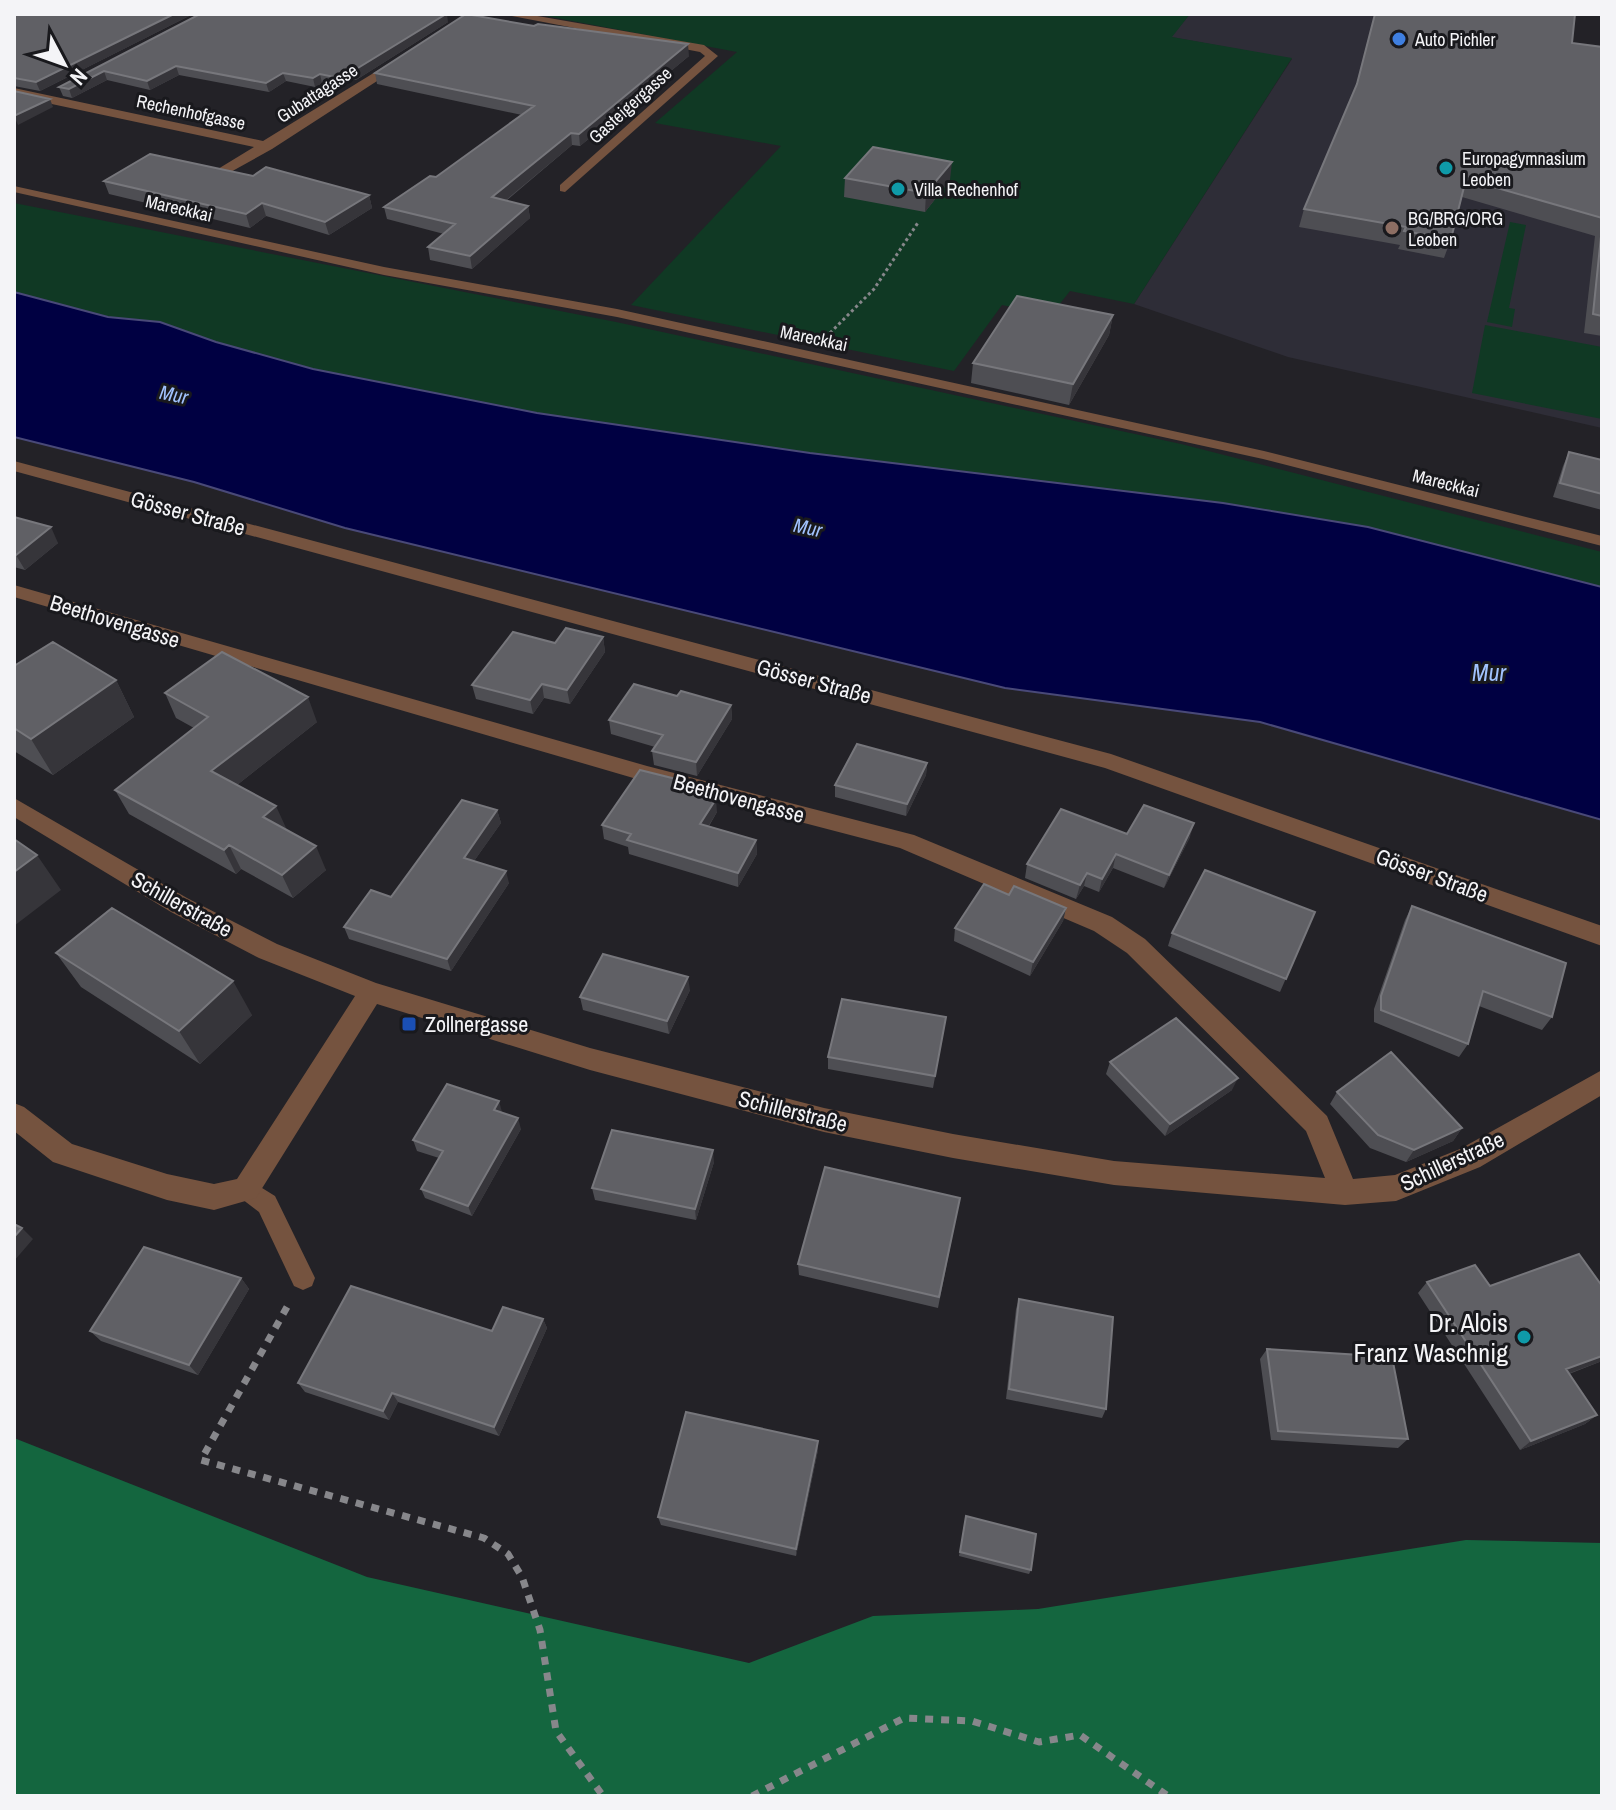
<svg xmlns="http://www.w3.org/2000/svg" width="1616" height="1810" viewBox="0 0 1616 1810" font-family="'Archivo Narrow',sans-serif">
	<rect width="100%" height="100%" fill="#232227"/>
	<path fill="#2e2d37" d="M1190,14H1434L1602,152V428L1288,357L1134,304L1292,59L1171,37Z"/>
	<path fill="#103924" d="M535,14H1190L1172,37L1292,58L1134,304L1070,291L1051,315L1002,305L954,371L631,305L781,146L655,123L737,52Z
		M14,203L616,322L1181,444L1602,552V587L1368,527L1223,503L810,453L537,413L313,369L216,342L160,322L108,317L14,292Z
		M1510,222L1526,225L1509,308L1515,309L1512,327L1487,322Z
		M1485,325L1602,347V419L1472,393Z"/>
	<path fill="#14663f" d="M14,1438L367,1577L749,1663L873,1616L1038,1609L1466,1540L1602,1543V1796H14Z"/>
	<path fill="#000042" stroke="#494978" stroke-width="2" d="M14,292L108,317L160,322L216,342L313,369L537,413L810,453L1223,503L1368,527L1602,587V820L1260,722L1005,688L345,528L194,482L14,437Z"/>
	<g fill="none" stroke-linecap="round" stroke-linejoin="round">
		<path stroke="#87878b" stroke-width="3" stroke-dasharray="3 3" stroke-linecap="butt" d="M830,333L874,289L919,221"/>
		<path stroke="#87878b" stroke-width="7" stroke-dasharray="8 8" stroke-linecap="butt" d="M287,1307L201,1460L484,1538L508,1554L522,1577L540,1630L556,1731L603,1796
			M752,1796L904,1718L972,1721L1039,1742L1080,1735L1168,1796"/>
		<path fill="#75533f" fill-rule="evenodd" d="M14,186L384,267L617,309L1264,451L1602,536V546L1263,459L617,317L384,275L14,192Z
			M246,1178L275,1196L315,1278L312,1286L303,1290L294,1286L259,1212L238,1196L234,1189L238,1182Z"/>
		<path fill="#75533f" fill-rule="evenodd" d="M501,14H526L704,45L718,56L565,192L560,191V185L705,56L700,52Z
			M398,58L408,61L272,149L218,179L211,175L213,172L254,147L14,96V88L263,141Z
			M14,461L1111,754L1602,926V946L1105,768L14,471Z
			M14,585L647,766L914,835L1112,917L1145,939L1327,1116L1353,1179L1395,1175L1460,1149L1602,1070V1095L1480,1167L1396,1201L1345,1205L1114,1185L953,1158L824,1132L590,1070L377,1004L256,1198L214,1210L167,1200L53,1162L14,1131V1103L24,1107L72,1144L167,1174L214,1184L237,1179L355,996L259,958L171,912L14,817V798L187,898L277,944L376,983L590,1048L824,1108L953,1134L1114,1161L1325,1178L1306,1131L1127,953L1094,931L900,848L647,782L14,597Z"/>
	</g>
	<path fill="#4e4e53" d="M14,14H193L40,91L14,86Z
		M200,14L448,22L356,80L348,78L336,86L322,83L315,87L286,81L269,92L179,75L150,90L107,80L72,98L63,96L59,87Z
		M1572,43L1602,47V336L1584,333L1595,236L1462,197L1451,239L1444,258L1398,249L1400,245L1299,227L1304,209Z
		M689,56L580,146L572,145L506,201L528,206L530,218L472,269L430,260L428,247L444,234L387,219L384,207L436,177L522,115L377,84L375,73Z
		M253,176L369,195L372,208L329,235L266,216L250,228L109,194L104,181Z
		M845,178L950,180L925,212L844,197Z
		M1113,315L1109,335L1069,405L971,383L973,363Z
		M1569,452L1602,460V510L1553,497L1563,466Z
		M14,517L58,543L25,570L14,567Z
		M603,637L605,652L570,704L544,698L533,714L476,699L472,685Z
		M14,666L116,680L134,717L53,775L14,751Z
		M165,693L317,722L237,785L287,830L326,870L293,898L241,869L236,874L129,814L115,790L194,728L176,718Z
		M677,696L731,705L732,719L697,776L654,765L652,751L655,747L611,734L609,720Z
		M927,763L926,775L906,816L835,797V785Z
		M684,781L685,789L717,812L709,826L756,840L757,854L738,887L629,854L628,847L604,839L602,825Z
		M497,810L501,823L474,861L509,883L451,971L349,939L344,927L391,897Z
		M1127,834L1190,837L1164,888L1113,868L1099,892L1084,886L1076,899L1025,878L1027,864Z
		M1009,895L1066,908L1063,921L1030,976L954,941L955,928Z
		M1412,906L1552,1017L1542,1030L1479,1006L1468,1044L1459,1057L1374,1022V1009L1405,920Z
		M1315,912L1280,992L1168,946L1172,933Z
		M56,953L252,1015L200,1064L81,987Z
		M690,990L669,1034L583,1010L580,997Z
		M946,1017L933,1088L828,1069V1057Z
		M1110,1062L1232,1090L1165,1136L1106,1074Z
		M1337,1092L1462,1128L1453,1141L1406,1162L1370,1148L1330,1104Z
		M502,1112V1113L521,1129L472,1216L425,1198L421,1189L439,1158L417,1151L413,1140Z
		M714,1162L696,1220L595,1200L592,1188Z
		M960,1198L938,1308L799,1275L798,1264Z
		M241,1278L249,1289L198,1375L101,1341L90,1331Z
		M1427,1282L1490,1286H1602V1361L1569,1374L1597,1415L1585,1424L1520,1450L1418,1293Z
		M1019,1299L1106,1409L1102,1418L1006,1399L1016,1309Z
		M543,1319L547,1328L499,1436L398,1402L389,1420L305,1392L298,1383L492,1331Z
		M1267,1349L1408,1439L1398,1448L1271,1440L1260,1359Z
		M818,1450L796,1556L661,1525L658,1517Z
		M966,1516L1031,1570L1029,1574L959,1556Z"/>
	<path fill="#36353a" d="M174,14H193L40,91L36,82Z
		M446,14H447L448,22L356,80L353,71Z
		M688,44L689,56L580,146L579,134Z
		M176,66L179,75L150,90L147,81Z
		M346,69L348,78L336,86L334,77Z
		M104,71L107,80L72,98L69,89Z
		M283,73L286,81L269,92L266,83Z
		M320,74L322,83L315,87L313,78Z
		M50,99L53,107L18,125L14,116Z
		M571,133L572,145L494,210L492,197Z
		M952,162L950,180L925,212L926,193Z
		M369,195L372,208L329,235L325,222Z
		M262,203L266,216L250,228L246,214Z
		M528,206L530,218L472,269L470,256Z
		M1113,315L1109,335L1069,405L1073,384Z
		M51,527L58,543L25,570L16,555Z
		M603,637L605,652L570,704L567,690Z
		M116,680L134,717L53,775L31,739Z
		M542,684L544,698L533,714L530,700Z
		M308,697L317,722L223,796L211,771Z
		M731,705L732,719L697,776L696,762Z
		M927,763L926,775L906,816L907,804Z
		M716,799L717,812L701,838L700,824Z
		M276,806L287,830L263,817Z
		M497,810L501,823L467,871L464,858Z
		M1194,823L1190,837L1164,888L1169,875Z
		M756,840L757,854L738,887V873Z
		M229,845L241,869L236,874L224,850Z
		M316,846L326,870L293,898L282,875Z
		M1116,854L1113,868L1099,892L1102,879Z
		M37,855L61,890L14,926V872Z
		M506,871L509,883L451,971L447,959Z
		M1087,873L1084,886L1076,899L1080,885Z
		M1066,908L1063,921L1030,976L1033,962Z
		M688,977L690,990L669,1034L667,1021Z
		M233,981L252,1015L200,1064L179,1031Z
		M1238,1078L1232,1090L1165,1136L1170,1124Z
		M499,1101L502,1112L497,1120L494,1110Z
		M518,1118L521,1129L472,1216L468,1206Z
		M1462,1128L1453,1141L1406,1162L1414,1150Z
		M713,1150L714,1162L696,1220L695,1209Z
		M22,1228L33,1239L14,1261V1237Z
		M241,1278L249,1289L198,1375L189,1365Z
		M543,1319L547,1328L499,1436L494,1427Z
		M1602,1356V1361L1554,1379L1566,1369Z
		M392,1393L398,1402L389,1420L383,1411Z
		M1597,1415L1585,1424L1520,1450L1531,1441Z
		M818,1441V1450L796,1556V1549Z"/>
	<path fill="#606065" stroke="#77777c" stroke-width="2" d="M14,14H174L36,82L14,78Z
		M200,14H446L353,71L346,69L334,77L320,74L313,78L283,73L266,83L176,66L147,81L104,71L69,89L59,87Z
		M466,14L534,26L538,24L688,44L579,134L571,133L492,197L528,206L470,256L428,247L455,224L384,207L430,176L436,177L534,106L375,73Z
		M1375,14H1575L1572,43L1602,47V218L1466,179L1451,239L1404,231L1406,227L1304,209L1357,84Z
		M14,91L50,99L14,116Z
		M873,147L952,162L926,193L845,178Z
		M150,154L253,176L266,167L369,195L325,222L262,203L246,214L104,181Z
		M1602,227V316L1593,314Z
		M1017,296L1113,315L1073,384L973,363Z
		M1569,452L1602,460V494L1560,483Z
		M14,517L51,527L16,555L14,554Z
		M566,628L603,637L567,690L542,684L530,700L472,685L513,632L555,643Z
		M53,642L116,680L31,739L14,728V666Z
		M222,652L308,697L211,771L276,806L263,817L316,846L282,875L229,845L224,850L115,790L208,717L165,693Z
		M634,684L677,696L681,691L731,705L696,762L652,751L663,735L609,720Z
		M857,744L927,763L907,804L835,785Z
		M640,770L684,781L680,788L716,799L700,824L756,840L738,873L627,840L631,834L602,825Z
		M462,800L497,810L464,858L506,871L447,959L344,927L371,890L391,897Z
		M1144,805L1194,823L1169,875L1116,854L1102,879L1087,873L1080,885L1027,864L1061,809L1127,834Z
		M14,839L37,855L14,872Z
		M1205,870L1315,912L1286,979L1172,933Z
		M984,884L1009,895L1014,886L1066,908L1033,962L955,928Z
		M1412,906L1566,963L1552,1017L1483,991L1468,1044L1381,1010V996Z
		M112,908L233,981L179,1031L56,953Z
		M603,954L688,977L667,1021L580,997Z
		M842,999L946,1017L935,1076L828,1057Z
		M1176,1018L1238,1078L1170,1124L1110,1062Z
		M1391,1052L1462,1128L1414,1150L1378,1135L1337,1092Z
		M447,1084L499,1101L494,1110L518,1118L468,1206L421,1189L443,1151L413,1140Z
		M612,1130L713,1150L695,1209L592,1188Z
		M825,1167L960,1198L939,1297L798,1264Z
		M14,1224L22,1228L14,1237Z
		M144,1247L241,1278L189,1365L90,1331Z
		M1579,1254L1602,1286V1356L1566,1369L1597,1415L1531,1441L1427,1282L1475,1265L1490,1286Z
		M351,1286L492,1331L503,1307L543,1319L494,1427L392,1393L383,1411L298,1383Z
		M1019,1299L1113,1317L1106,1409L1009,1389Z
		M1267,1349L1392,1357L1408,1439L1278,1431Z
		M686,1412L818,1441L796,1549L658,1517Z
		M966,1516L1036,1534L1031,1570L960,1552Z"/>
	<circle fill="#3f7fe0" stroke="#19191d" stroke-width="3" cx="1399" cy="39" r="8"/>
	<g fill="#0f9aa8" stroke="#19191d" stroke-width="3">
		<circle cx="1446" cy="168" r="8"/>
		<circle cx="898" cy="189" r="8"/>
		<circle cx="1524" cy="1337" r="8"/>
	</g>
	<circle fill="#8d6e63" stroke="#19191d" stroke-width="3" cx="1392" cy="228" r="8"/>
	<rect fill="#1a4fb4" stroke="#19191d" stroke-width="3" x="401" y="1016" width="16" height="16" rx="4"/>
	<g text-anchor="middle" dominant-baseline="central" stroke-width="6" stroke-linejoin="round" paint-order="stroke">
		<g font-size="18" fill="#f4f4f7" stroke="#19191d" text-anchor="start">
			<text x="1415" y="39">Auto Pichler</text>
			<text x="1462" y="158">Europagymnasium<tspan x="1462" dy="21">Leoben</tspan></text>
			<text x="914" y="189">Villa Rechenhof</text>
			<text x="1408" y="218">BG/BRG/ORG<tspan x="1408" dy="21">Leoben</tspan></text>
		</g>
		<g font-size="18" fill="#f4f4f7" stroke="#19191d">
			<text transform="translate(317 93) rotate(-33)">Gubattagasse</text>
			<text transform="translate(630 105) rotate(-42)">Gasteigergasse</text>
			<text transform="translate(191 112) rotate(12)">Rechenhofgasse</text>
			<text transform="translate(179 208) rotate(13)">Mareckkai</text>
			<text transform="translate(814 338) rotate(12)">Mareckkai</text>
			<text transform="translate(1446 483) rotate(14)">Mareckkai</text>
		</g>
		<g font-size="20" font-style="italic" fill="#a1c2fe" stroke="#19191d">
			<text transform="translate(174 394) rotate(12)">Mur</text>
			<text transform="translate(808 527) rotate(12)">Mur</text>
		</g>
		<g font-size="22" fill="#f4f4f7" stroke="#19191d">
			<text transform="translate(188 513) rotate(15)">Gösser Straße</text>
			<text transform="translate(115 621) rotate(17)">Beethovengasse</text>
			<text transform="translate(814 681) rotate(15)">Gösser Straße</text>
			<text transform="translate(739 798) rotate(15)">Beethovengasse</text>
			<text transform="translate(1432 875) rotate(20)">Gösser Straße</text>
			<text transform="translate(182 904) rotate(29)">Schillerstraße</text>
			<text transform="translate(793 1111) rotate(14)">Schillerstraße</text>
			<text transform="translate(1452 1161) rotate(-25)">Schillerstraße</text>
		</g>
		<g font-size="22" fill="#f4f4f7" stroke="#19191d" text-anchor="start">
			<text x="425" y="1024">Zollnergasse</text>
		</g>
		<g font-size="24" font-style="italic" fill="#a1c2fe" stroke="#19191d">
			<text x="1489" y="672">Mur</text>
		</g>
		<g font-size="26" fill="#f4f4f7" stroke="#19191d" text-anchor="end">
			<text x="1508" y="1322">Dr. Alois<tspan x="1508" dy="30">Franz Waschnig</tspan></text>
		</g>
	</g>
	<rect width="1616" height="1810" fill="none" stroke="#f4f4f7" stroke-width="32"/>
	<g transform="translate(64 64) rotate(131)" stroke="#19191d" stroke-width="6" paint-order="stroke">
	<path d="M0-6L14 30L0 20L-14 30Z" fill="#f4f4f7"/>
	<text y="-12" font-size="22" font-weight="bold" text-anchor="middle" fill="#f4f4f7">N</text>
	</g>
</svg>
